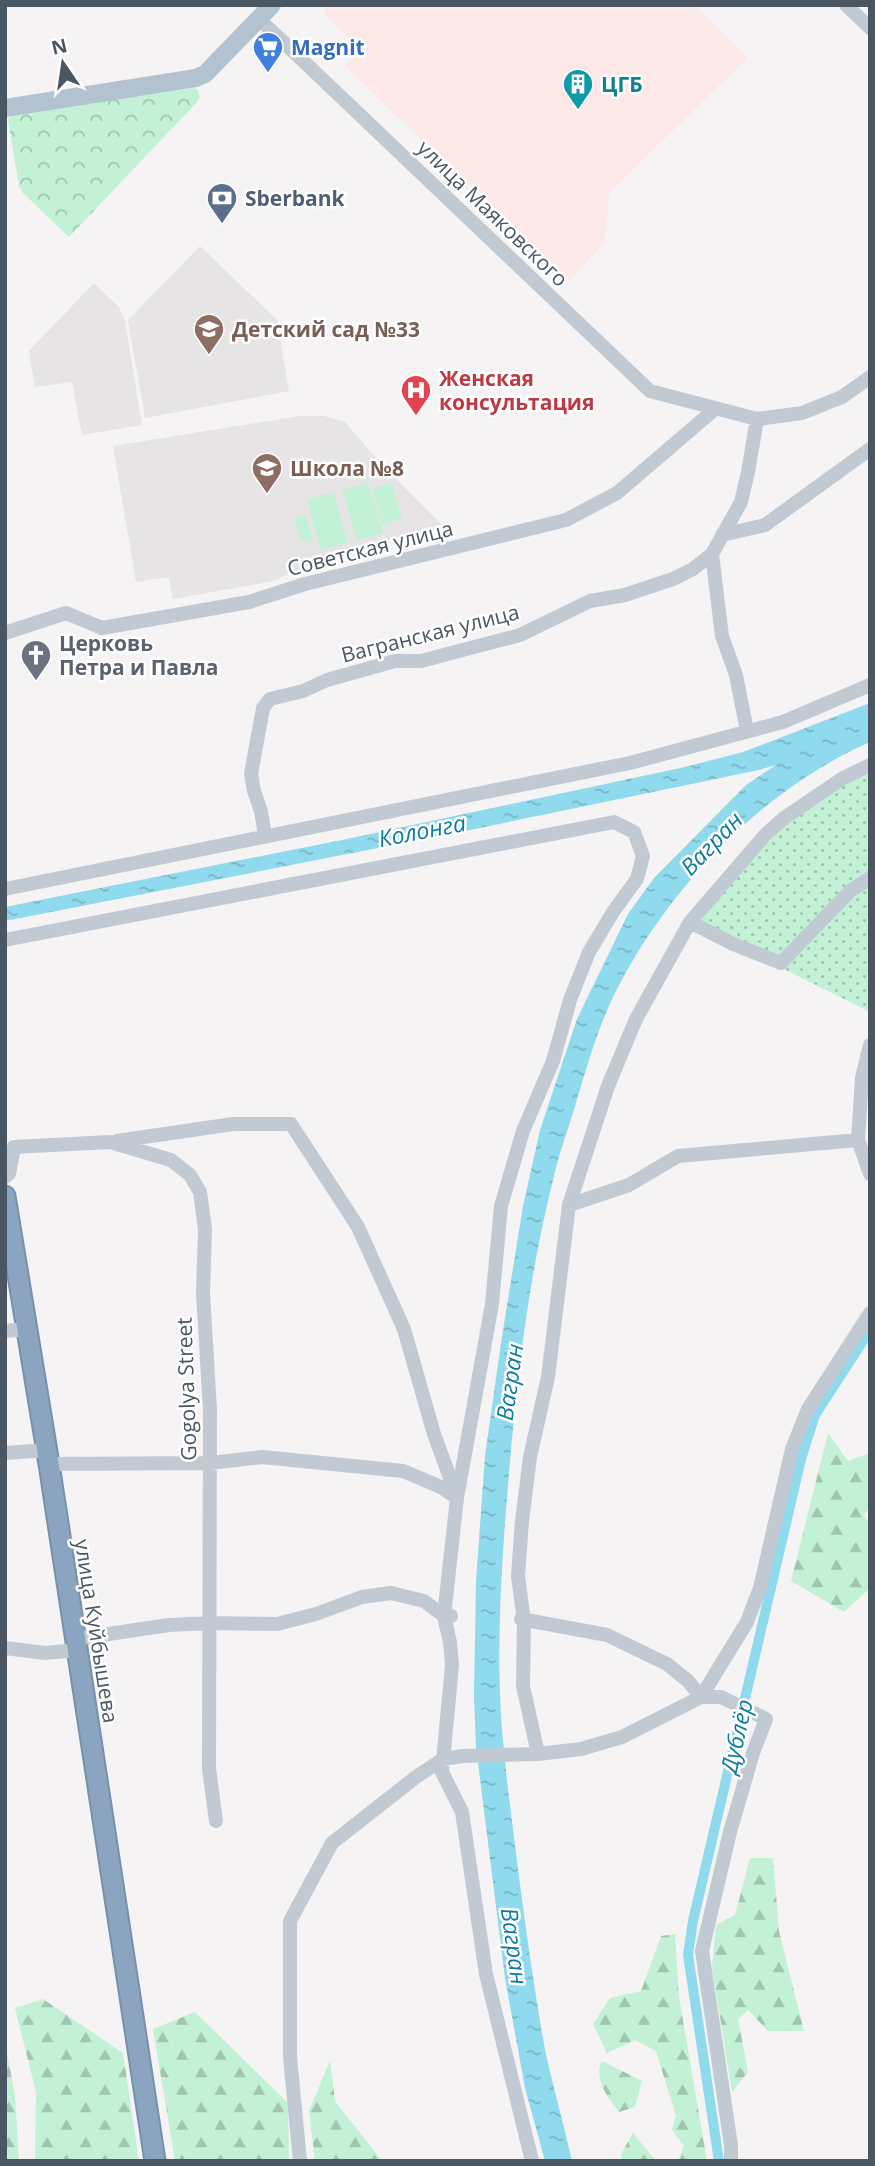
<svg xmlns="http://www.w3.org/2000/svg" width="875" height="2166" viewBox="0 0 875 2166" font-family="'Open Sans',sans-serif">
	<defs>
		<pattern id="forest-firs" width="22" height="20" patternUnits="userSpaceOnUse" patternTransform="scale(1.75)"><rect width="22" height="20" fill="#c3f1d5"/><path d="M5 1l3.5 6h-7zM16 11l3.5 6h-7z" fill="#a0c6b0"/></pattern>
		<pattern id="park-crowns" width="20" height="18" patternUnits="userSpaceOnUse" patternTransform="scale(1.75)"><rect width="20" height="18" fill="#c3f1d5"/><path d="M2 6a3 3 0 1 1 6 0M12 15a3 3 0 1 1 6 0" fill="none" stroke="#a0c6b0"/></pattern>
		<pattern id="garden-dots" width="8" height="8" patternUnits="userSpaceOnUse" patternTransform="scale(1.75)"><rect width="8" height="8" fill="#c3f1d5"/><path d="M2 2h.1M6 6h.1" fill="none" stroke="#a0c6b0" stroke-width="1.8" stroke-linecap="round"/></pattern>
		<pattern id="water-ripples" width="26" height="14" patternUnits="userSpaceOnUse" patternTransform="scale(1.75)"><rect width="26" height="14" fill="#90daee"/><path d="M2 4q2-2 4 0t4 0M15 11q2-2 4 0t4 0" fill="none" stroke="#78b4c4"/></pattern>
	</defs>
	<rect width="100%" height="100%" fill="#f5f3f3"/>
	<path fill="#e6e4e5" d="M200,246L277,320L289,391L145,418L128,320Z
		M94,283L119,307L125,321L142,425L82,435L72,382L35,387L29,351Z
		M300,416H324L345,422L382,465L442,525L308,565L274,581L173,599L169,577L136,582L113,446Z"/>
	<path fill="#fce8e6" d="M324,5H695L747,58L609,193L605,242L568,282L345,66L358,53L352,48L354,45L326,15Z"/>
	<path fill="url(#forest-firs)" d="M828,1433L848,1461L870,1453V1506L864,1515L870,1526V1588L844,1612L791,1581Z
		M750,1858H773L779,1931L804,2031H768L748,2010L738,2019L748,2072L732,2092L712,1967L716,1925L735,1915Z
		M675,1934L679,1997L707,2161H678L684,2146L672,2130L676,2116L656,2051L635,2040L607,2053L593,2024L610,1998L641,1991L661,1936Z
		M43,1999L123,2053L139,2161H35L36,2092L15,2008Z
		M195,2012L288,2103L289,2161H175L153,2029Z
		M5,2041L15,2096L19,2161H5Z
		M330,2060L335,2101L382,2161H315L309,2111Z
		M602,2061L642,2081L635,2107L619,2112C608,2097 593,2080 602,2061Z
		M633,2133L656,2161H622L621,2154Z"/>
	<path fill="url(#park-crowns)" d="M194,88L198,91L200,97L197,102L69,237L23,193L19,186L8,120L11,114Z"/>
	<path fill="url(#garden-dots)" d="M870,769V1012L693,924L760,849L806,807Z"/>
	<path fill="#c3f1d5" d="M368,482L383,533L357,540L342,490Z
		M392,483L402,519L382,525L372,489Z
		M333,492L348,543L321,550L307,500Z
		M306,515L313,539L301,542L294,518Z"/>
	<path fill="url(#water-ripples)" d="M870,703V742C761,790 667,889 614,995C596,1032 585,1073 573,1113C566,1135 558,1157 553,1180C531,1268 519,1359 511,1450C503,1543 495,1637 502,1730C506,1779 513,1828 519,1877C527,1937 535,1996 546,2055C554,2090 564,2125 572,2161H545L525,2088L505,1978L476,1747L474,1697L476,1581L485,1456L501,1343L523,1206L540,1130L577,1019L628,914L654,878L746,785L776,765L759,770L465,831L5,921V907L342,840L685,767L743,752Z"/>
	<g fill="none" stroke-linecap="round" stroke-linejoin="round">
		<path stroke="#90daee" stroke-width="10" d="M719,2161L688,1955L693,1921L801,1459L815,1415L870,1330"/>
		<g stroke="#7690ad" stroke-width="23">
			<path id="highway" d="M5,1196L49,1464L155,2161"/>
		</g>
		<path stroke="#c1cad2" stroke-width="14" d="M846,5L870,28
			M258,18L650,391L757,419L802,413L842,397L870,377
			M722,535L765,525L870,449
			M5,633L66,613L102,628L249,602L305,584L566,520L617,493L715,409
			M747,731L736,675L722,636L712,554L741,502L748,472L757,419
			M265,836L261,811L254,791L251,774L263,708L270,699L303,691L327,680L395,661H421L520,635L590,601L625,595L673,579L693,569L712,554
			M5,889L630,763L783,722L870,685
			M690,922L733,944L781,963L850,891L870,878
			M5,940L614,822L634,832L643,856L637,879L613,912L589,952L570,1000L553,1061L523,1131L501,1206L492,1304L457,1498L444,1616L450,1642L452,1665L442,1772L462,1812L486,1974L532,2161
			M870,1045L862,1078L858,1140L870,1174
			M117,1141L233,1124H291L358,1227L404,1329L434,1434L457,1497
			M5,1177L9,1174L14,1147L110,1142L171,1160L190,1175L200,1192L205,1229L203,1293L210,1410L209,1769L216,1821
			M569,1205L629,1185L678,1156L858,1140
			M5,1331L27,1329
			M5,1453L47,1450
			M49,1464L210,1463L262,1457L403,1471L441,1487L457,1498
			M521,1619L607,1635L667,1664L688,1681L701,1697
			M75,1639L169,1625L209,1623L277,1624L316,1614L362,1597L391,1593L424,1601L444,1616H451
			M5,1648L45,1653L77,1650
			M701,1697L747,1622L760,1588L792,1449L808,1409L870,1313
			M538,1754L523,1686L524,1621L518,1576L522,1521L530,1457L548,1377L569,1205L608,1086L636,1019L690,922L765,835L784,818L843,778L870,765
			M300,2161L290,2057V1921L332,1843L416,1777L443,1759L463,1756L538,1754L581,1749L622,1737L701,1697H721L766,1719L753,1753L730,1832L702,1951L731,2145V2161"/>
		<path stroke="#b3c2d1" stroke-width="18" d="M5,108L196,78L205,74L272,5"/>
		<use href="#highway" stroke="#8ba5c1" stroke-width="19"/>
	</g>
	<defs>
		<g id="supermarket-pin" transform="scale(1.575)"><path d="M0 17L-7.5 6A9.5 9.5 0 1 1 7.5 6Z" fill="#3f7fe0" stroke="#fff"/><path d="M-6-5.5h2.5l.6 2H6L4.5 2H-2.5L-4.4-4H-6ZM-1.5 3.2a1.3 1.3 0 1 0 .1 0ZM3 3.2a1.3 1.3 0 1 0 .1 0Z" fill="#fff"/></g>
		<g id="building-pin" transform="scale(1.575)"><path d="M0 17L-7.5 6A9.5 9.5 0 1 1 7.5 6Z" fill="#0f9aa8" stroke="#fff"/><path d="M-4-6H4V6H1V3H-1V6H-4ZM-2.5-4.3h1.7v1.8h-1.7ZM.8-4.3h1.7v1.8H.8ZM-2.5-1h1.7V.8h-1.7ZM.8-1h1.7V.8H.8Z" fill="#fff"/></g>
		<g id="bank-pin" transform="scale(1.575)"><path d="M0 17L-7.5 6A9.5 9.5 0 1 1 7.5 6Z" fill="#5c6f8a" stroke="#fff"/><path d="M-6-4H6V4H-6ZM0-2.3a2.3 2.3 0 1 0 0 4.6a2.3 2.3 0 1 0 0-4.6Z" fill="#fff"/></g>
		<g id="school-pin" transform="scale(1.575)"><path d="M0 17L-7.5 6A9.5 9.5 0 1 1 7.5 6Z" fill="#8d6e63" stroke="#fff"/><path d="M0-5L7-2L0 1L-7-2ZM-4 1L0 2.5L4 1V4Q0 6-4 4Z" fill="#fff"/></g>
		<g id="hospital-pin" transform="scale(1.575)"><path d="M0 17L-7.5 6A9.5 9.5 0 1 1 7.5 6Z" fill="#e0444e" stroke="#fff"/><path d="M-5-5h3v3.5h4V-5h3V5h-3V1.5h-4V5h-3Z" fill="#fff"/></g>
		<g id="church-pin" transform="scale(1.575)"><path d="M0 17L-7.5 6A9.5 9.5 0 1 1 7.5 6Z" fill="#6b7280" stroke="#fff"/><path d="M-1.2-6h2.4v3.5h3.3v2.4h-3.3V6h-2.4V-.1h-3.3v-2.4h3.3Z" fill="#fff"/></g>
	</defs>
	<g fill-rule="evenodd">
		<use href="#supermarket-pin" x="268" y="47"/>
		<use href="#building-pin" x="578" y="84"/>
		<use href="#bank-pin" x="222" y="198"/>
		<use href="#school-pin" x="209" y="329"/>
		<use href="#hospital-pin" x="416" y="390"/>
		<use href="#school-pin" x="267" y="468"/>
		<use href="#church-pin" x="36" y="655"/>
	</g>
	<g text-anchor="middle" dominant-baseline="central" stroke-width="5" stroke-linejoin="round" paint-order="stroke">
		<g font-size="21" font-weight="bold" fill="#366cbe" stroke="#fff" text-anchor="start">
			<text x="291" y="47">Magnit</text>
		</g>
		<g font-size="21" font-weight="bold" fill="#0d838f" stroke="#fff" text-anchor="start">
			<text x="601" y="84">ЦГБ</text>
		</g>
		<g font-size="21" font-weight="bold" fill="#4e5e75" stroke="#fff" text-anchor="start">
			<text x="245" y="198">Sberbank</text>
		</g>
		<g font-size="21" fill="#4a5661" stroke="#fff">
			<text transform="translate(493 213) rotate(44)">улица Маяковского</text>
			<text transform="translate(370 548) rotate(-14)">Советская улица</text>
			<text transform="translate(430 633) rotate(-14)">Вагранская улица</text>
			<text transform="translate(186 1389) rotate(-92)">Gogolya Street</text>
			<text transform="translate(97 1631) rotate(81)">улица Куйбышева</text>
		</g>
		<g font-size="21" font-weight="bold" fill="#785e54" stroke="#fff" text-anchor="start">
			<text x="232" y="329">Детский сад №33</text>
			<text x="290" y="468">Школа №8</text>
		</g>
		<g font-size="21" font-weight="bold" fill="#be3a42" stroke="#fff" text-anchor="start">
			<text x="439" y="378">Женская<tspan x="439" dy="24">консультация</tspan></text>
		</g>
		<g font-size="21" font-weight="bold" fill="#5b616d" stroke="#fff" text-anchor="start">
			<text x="59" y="643">Церковь<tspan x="59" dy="24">Петра и Павла</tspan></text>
		</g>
		<g font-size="23" font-style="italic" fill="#0c7c9b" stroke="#fff">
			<text transform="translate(422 830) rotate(-11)">Колонга</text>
			<text transform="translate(711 843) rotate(-46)">Вагран</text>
			<text transform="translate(509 1382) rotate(-82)">Вагран</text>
			<text transform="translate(736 1736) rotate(-77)">Дублёр</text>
			<text transform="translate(515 1946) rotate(82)">Вагран</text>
		</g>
	</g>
	<rect width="875" height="2166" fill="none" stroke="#4a5661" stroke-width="14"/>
	<g transform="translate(63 63) rotate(347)" stroke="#ffffff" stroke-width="5" paint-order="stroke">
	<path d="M0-5L12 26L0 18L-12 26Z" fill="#4a5661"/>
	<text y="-10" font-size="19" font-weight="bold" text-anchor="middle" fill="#4a5661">N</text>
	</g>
</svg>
